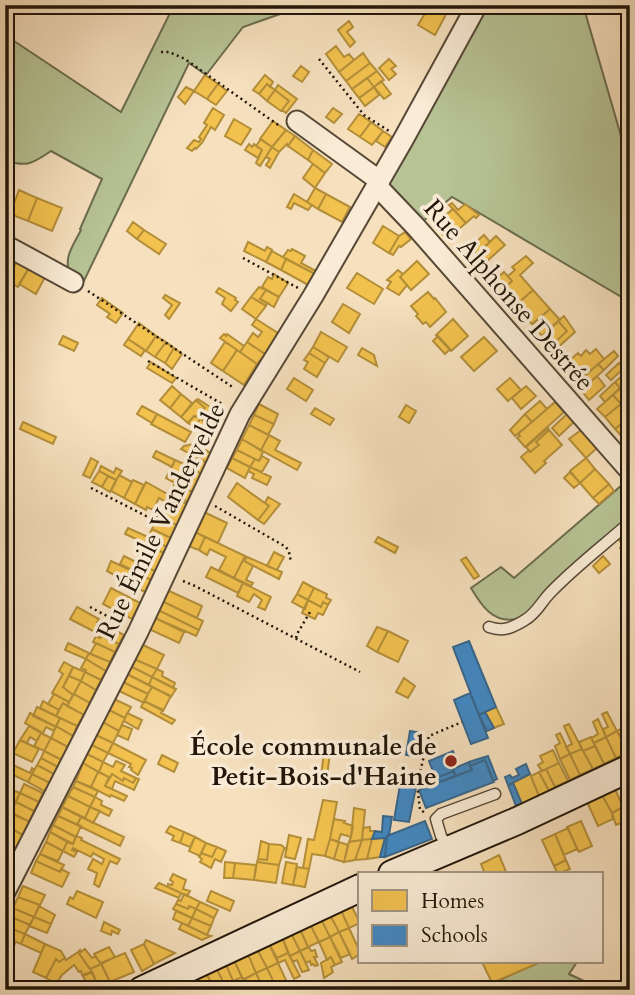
<svg xmlns="http://www.w3.org/2000/svg" width="635" height="995" viewBox="0 0 635 995" font-family="Cardo,serif">
	<rect width="100%" height="100%" fill="#f6e0be"/>
	<filter id="stains"><feTurbulence type="fractalNoise" baseFrequency=".00286" numOctaves="4"/><feColorMatrix values="0 0 0 0 .2 0 0 0 0 .09 0 0 0 0 .02 0 0 0 .5 -.17"/></filter>
	<radialGradient id="worn" r=".72"><stop offset=".6" stop-color="#630" stop-opacity="0"/><stop offset="1" stop-color="#630" stop-opacity=".3"/></radialGradient>
	<path fill="#b7c395" stroke="#6c6c4f" stroke-width="2" d="M174,5H306L243,27L206,75L189,63L81,287L70,280C64,256 70,251 81,230L80,229L102,179L51,151C33,163 27,168 5,160V35L121,112Z
		M477,5H508L520,13L544,5H583L630,167V302L452,197L416,227L377,186Z
		M630,478V516C604,542 572,562 548,590C539,599 531,617 517,619C493,624 481,605 471,588L501,567L514,578Z
		M539,962H577L569,974L603,990H478Z"/>
	<path fill="#f2c14e" stroke="#b38e39" stroke-width="2" d="M430,5H451L435,35L418,25Z
		M349,21L353,27L347,32L355,42L350,47L338,30Z
		M336,46L344,57L349,54L354,60L339,72L326,54Z
		M363,53L370,63L346,81L339,72Z
		M389,59L396,66L391,69L396,74L389,80L379,68Z
		M370,63L377,71L352,89L346,81Z
		M301,66L309,72L302,82L293,76Z
		M377,71L384,80L374,87L367,78Z
		M205,75L218,84L207,99L194,91Z
		M265,75L273,82L270,87L267,84L259,94L253,90Z
		M367,78L374,87L359,98L352,89Z
		M381,81L391,94L384,99L374,87Z
		M218,84L227,91L216,105L207,99Z
		M267,84L275,90L267,101L259,94Z
		M278,85L297,99L286,113L282,110L289,101L275,90Z
		M186,87L194,91L185,104L178,97Z
		M374,87L379,95L365,106L359,98Z
		M275,90L289,101L281,111L267,101Z
		M213,108L224,115L215,130L211,127L202,143L196,149L195,148L192,151L187,148L194,140L199,142L201,139L199,137L207,125L204,123Z
		M333,108L342,114L334,123L326,117Z
		M359,114L371,122L360,137L348,129Z
		M234,119L251,129L241,145L225,136Z
		M273,121L286,130L272,147L260,139Z
		M371,122L383,131L372,145L360,137Z
		M286,130L295,136L288,146L287,144L279,152L272,147Z
		M383,131L392,137L385,147L376,141Z
		M295,136L313,150L308,160L288,146Z
		M261,139L272,147L260,166L256,163L262,150L256,146Z
		M249,144L252,147L254,144L262,150L258,158L245,150Z
		M272,147L279,152L270,168L266,165L270,159L266,157Z
		M313,150L332,164L325,173L308,160Z
		M313,164L325,173L315,188L303,178Z
		M315,188L326,194L318,209L307,202Z
		M19,190L37,198L28,221L10,214Z
		M294,194L312,205L308,210L294,203L291,209L287,207Z
		M326,194L350,207L342,222L318,209Z
		M37,198L62,208L52,231L28,221Z
		M452,203L458,210L465,204L479,215L476,218L474,216L466,223L449,205Z
		M453,209L466,223L447,239L434,225Z
		M133,222L144,230L137,239L127,231Z
		M383,226L399,236L389,253L373,243Z
		M144,230L166,244L159,254L137,239Z
		M405,232L411,239L401,247L399,246L393,255L389,253L399,236Z
		M484,235L490,242L477,254L470,247Z
		M496,236L505,245L486,262L478,253Z
		M248,242L265,251L267,247L272,250L266,262L244,251Z
		M292,249L305,256L301,263L316,271L315,274L283,257L288,250L291,251Z
		M272,251L286,259L281,270L266,262Z
		M480,255L486,262L475,271L469,264Z
		M8,256L17,261L8,279L5,278V262Z
		M526,256L533,263L520,275L533,290L515,306L502,291L512,281L508,276L515,270L512,267Z
		M286,259L315,274L310,286L281,270Z
		M17,261L29,268L18,287L7,281Z
		M417,261L429,274L411,290L400,277Z
		M486,262L499,277L488,286L475,271Z
		M29,268L45,277L36,294L19,284Z
		M398,270L403,274L400,277L407,285L399,295L387,288L391,282L387,280Z
		M504,272L512,281L497,296L488,286Z
		M357,273L383,289L374,304L347,288Z
		M274,274L288,283L279,297L262,287L268,277L272,279Z
		M259,287L266,290L260,299L268,303L265,305L251,297Z
		M219,288L236,298L235,300L238,302L231,311L222,304L225,298L216,292Z
		M266,290L279,297L274,307L260,299Z
		M533,290L550,309L532,324L515,306Z
		M428,292L434,299L435,298L446,312L430,327L426,322L423,324L416,316L418,314L411,306Z
		M165,295L180,303L169,319L165,315L172,305L163,298Z
		M251,297L266,306L256,319L242,309Z
		M102,298L123,313L116,323L107,317L110,314L97,305Z
		M343,304L360,314L349,333L332,322Z
		M550,309L560,320L542,336L533,324Z
		M564,316L575,332L556,349L552,345L567,331L558,321Z
		M256,319L278,333L265,354L247,342L253,333L258,337L262,332L252,325Z
		M453,319L468,336L451,351L436,335Z
		M558,321L567,331L551,346L542,336Z
		M139,323L156,336L146,351L128,339Z
		M321,332L347,347L338,362L313,347Z
		M224,334L226,336L227,334L244,346L240,352L220,338Z
		M63,336L78,343L74,351L59,344Z
		M156,336L166,342L155,357L146,351Z
		M438,336L450,349L445,354L433,341Z
		M484,337L497,351L474,371L461,357Z
		M128,339L145,350L141,356L124,345Z
		M166,342L174,348L165,363L155,357Z
		M225,342L237,350L223,371L211,363Z
		M247,342L265,354L257,364L240,352Z
		M313,347L329,357L325,363L309,353Z
		M174,348L182,354L172,369L165,363Z
		M362,348L374,355L377,366L358,355Z
		M596,349L604,359L582,378L569,361L578,353L581,356L586,350L590,354Z
		M237,350L257,364L244,385L223,371Z
		M614,351L618,356L604,370L598,364Z
		M309,353L325,363L317,377L304,369L308,362L304,360Z
		M151,362L176,378L172,383L147,368Z
		M619,363L624,368L611,380L606,375Z
		M598,364L604,370L588,384L583,378Z
		M630,369V379L620,388L615,382Z
		M597,376L605,386L589,400L581,390Z
		M294,378L313,390L306,401L287,389Z
		M510,378L521,390L508,401L497,389Z
		M615,382L620,388L605,402L600,396Z
		M172,386L181,394L170,408L160,400Z
		M526,386L536,396L521,409L512,398Z
		M619,389L630,401V417L615,429L605,417L621,404L613,395Z
		M181,394L192,403L181,417L170,408Z
		M613,395L621,404L605,417L597,409Z
		M198,399L221,414L216,421L208,416L205,422L200,419L195,427L188,423L194,416L196,417L205,408L197,401Z
		M196,400L205,408L196,417L194,416L188,423L181,417Z
		M540,401L547,409L532,422L525,414Z
		M555,402L564,412L525,447L517,438L520,436L518,434Z
		M259,404L278,414L274,424L254,415Z
		M406,405L416,411L409,423L399,417Z
		M142,406L157,414L152,423L137,414Z
		M315,408L334,419L330,425L311,414Z
		M157,414L191,432L185,442L151,424Z
		M525,414L532,422L515,436L510,430Z
		M567,414L574,422L559,436L552,428Z
		M254,415L274,424L268,435L249,425Z
		M630,417V446L615,429Z
		M200,419L213,426L208,434L195,427Z
		M23,422L56,437L53,444L20,429Z
		M249,425L269,435L261,450L242,439Z
		M548,428L549,430L536,442L539,445L530,452L526,447Z
		M549,430L562,445L544,461L546,463L535,473L521,457L529,450L530,452L539,445L536,442Z
		M581,430L597,448L586,458L569,439Z
		M269,435L280,441L275,450L301,463L297,470L261,450Z
		M242,439L263,452L259,461L237,450Z
		M194,444L211,453L207,463L181,449L184,446Z
		M237,450L255,459L250,467L232,458Z
		M156,451L175,460L172,467L153,457Z
		M190,453L207,463L202,474L184,465Z
		M262,456L269,460L262,472L250,467L255,459L259,461Z
		M91,458L98,462L90,478L83,475Z
		M232,458L250,467L245,478L227,468Z
		M586,458L595,469L580,483L570,471Z
		M175,460L184,464L175,483L166,478Z
		M184,465L202,474L193,492L175,483Z
		M101,466L114,473L116,468L122,471L116,480L99,471Z
		M250,467L271,477L267,485L252,478L254,474L248,471Z
		M595,469L609,484L593,498L580,483Z
		M99,471L108,476L102,487L92,482Z
		M570,472L580,483L574,488L564,478Z
		M119,475L132,482L124,498L111,491Z
		M108,476L116,480L110,492L102,487Z
		M133,480L144,485L135,504L124,498Z
		M146,482L169,495L166,502L159,498L153,510L147,507L146,510L135,504Z
		M175,483L193,492L188,502L170,493Z
		M237,483L269,506L258,520L228,497Z
		M609,484L614,491L599,504L593,498Z
		M169,495L187,504L177,525L163,519L169,507L164,504Z
		M268,497L280,504L264,524L258,520L269,506L265,503Z
		M204,512L227,523L218,543L195,532Z
		M158,516L177,525L171,538L152,529Z
		M128,528L148,537L145,543L125,534Z
		M152,529L171,538L167,547L148,537Z
		M630,530V560L620,548L623,545L618,539Z
		M195,532L205,537L199,550L188,546Z
		M148,537L167,547L164,553L144,544Z
		M205,537L245,556L234,578L219,570L226,557L210,549L207,555L199,550Z
		M378,537L398,547L395,553L375,542Z
		M144,544L164,553L155,571L136,562Z
		M274,552L284,557L277,570L267,566Z
		M124,556L136,562L132,570L120,564Z
		M245,556L247,557L244,561L253,566L246,580L253,583L251,586L234,578Z
		M603,556L610,564L599,573L593,566Z
		M247,557L282,572L279,579L244,561Z
		M466,557L479,576L474,579L461,560Z
		M111,561L151,580L145,592L107,571Z
		M136,562L155,571L151,580L132,570Z
		M211,567L243,583L238,593L206,577Z
		M303,582L314,588L308,600L297,594Z
		M243,583L271,597L265,610L258,607L262,600L254,594L249,602L237,596Z
		M111,588L140,603L132,619L103,604Z
		M314,588L327,594L326,598L331,600L328,605L323,602L321,607L308,600Z
		M167,590L202,606L197,618L162,601Z
		M297,594L308,600L305,609L292,602Z
		M308,600L321,607L323,602L328,605L323,615L318,613L315,619L302,613Z
		M162,601L203,621L199,630L158,610Z
		M77,607L99,619L97,622L106,626L100,638L94,634L95,632L70,619Z
		M158,610L199,630L196,636L155,618Z
		M155,618L184,632L179,643L149,629Z
		M106,626L124,635L119,644L102,636Z
		M377,627L388,631L377,652L367,646Z
		M388,631L408,641L398,662L377,652Z
		M96,636L100,638L102,636L119,644L115,652L93,642Z
		M68,643L89,653L86,659L65,650Z
		M96,643L115,652L110,662L90,654Z
		M141,644L164,655L157,669L134,659Z
		M89,653L110,662L106,671L86,659Z
		M86,659L106,671L101,680L85,672L86,670L81,668Z
		M134,659L157,669L152,677L130,666Z
		M64,662L73,667L63,687L73,695L69,702L52,693L63,674L59,671Z
		M130,666L152,677L149,685L127,674Z
		M73,667L85,672L81,681L69,676Z
		M157,669L163,672L162,676L175,683L173,688L152,677Z
		M85,672L101,680L96,690L81,681Z
		M127,674L152,687L148,694L123,682Z
		M69,676L81,681L73,695L63,687Z
		M152,677L176,689L171,697L149,685Z
		M404,678L415,686L408,698L396,692Z
		M81,681L96,690L90,703L74,694Z
		M123,682L148,694L144,703L119,691Z
		M152,687L171,696L163,711L144,701Z
		M54,694L69,702L67,706L63,703L59,710L48,704Z
		M74,694L90,703L84,715L67,706Z
		M114,699L131,707L125,718L109,710Z
		M43,701L59,710L56,716L40,708Z
		M144,701L163,710L161,713L175,720L172,724L141,707Z
		M63,703L84,715L77,726L56,716Z
		M37,707L60,718L56,727L33,716Z
		M496,707L504,724L494,728L485,712Z
		M109,710L125,718L119,731L103,722Z
		M607,712L617,731L606,737L603,729L608,727L602,714Z
		M30,713L56,727L54,731L46,727L43,733L25,723Z
		M127,713L142,720L138,729L124,721Z
		M60,718L77,726L73,736L56,726Z
		M598,719L606,737L594,743L591,738L598,734L593,722Z
		M103,722L119,731L113,743L96,735Z
		M569,724L582,749L570,754L566,747L572,744L564,726Z
		M122,725L132,729L128,740L117,735Z
		M629,725L630,751L628,752L617,731Z
		M29,726L41,733L37,741L30,737L27,743L20,740Z
		M56,726L73,736L68,747L51,738Z
		M617,731L628,752L616,758L606,737Z
		M41,733L51,738L44,751L34,746Z
		M560,733L570,754L560,759L555,746L560,743L556,735Z
		M96,735L113,743L108,753L92,745Z
		M591,737L595,746L583,751L579,742Z
		M606,737L616,758L604,764L594,743Z
		M51,738L68,747L62,760L44,751Z
		M20,740L39,749L32,762L13,753Z
		M113,743L146,760L138,775L131,770L132,768L129,767L131,764L108,753Z
		M92,745L108,753L103,762L87,754Z
		M325,746H331L327,776L321,775Z
		M595,746L604,764L593,769L583,751Z
		M582,749L593,769L580,775L570,754Z
		M553,750L559,763L542,771L538,765L543,762L540,756Z
		M44,751L62,760L58,767L41,758Z
		M87,754L103,762L99,772L83,763Z
		M570,754L580,775L570,780L560,759Z
		M162,755L178,763L174,772L158,764Z
		M41,758L58,767L54,774L37,765Z
		M116,761L125,765L121,771L136,778L133,783L124,778L123,781L112,774L110,778L99,772L103,762L113,767Z
		M83,763L98,772L91,787L76,781Z
		M559,763L568,781L555,787L546,769Z
		M13,765L30,773L32,768L34,770L28,782L9,773Z
		M37,765L54,774L50,783L32,774Z
		M546,769L555,787L549,791L539,772Z
		M98,772L109,777L105,786L127,796L124,801L111,795L110,797L91,787Z
		M539,772L549,791L539,796L531,776Z
		M32,774L50,783L46,792L28,782Z
		M112,774L123,781L124,778L133,783L136,778L139,779L134,790L115,781L112,789L105,786Z
		M530,774L539,796L522,804L513,783Z
		M76,781L98,791L95,797L73,787Z
		M9,783L12,785L10,789L20,793L16,801L5,797V786L7,787Z
		M24,784L43,793L39,802L20,793Z
		M73,787L95,797L90,807L68,796Z
		M615,789L623,807L612,813L602,795Z
		M20,793L39,802L34,811L16,802Z
		M602,795L612,813L613,819L598,826L587,802Z
		M68,796L90,807L85,818L62,807Z
		M95,797L102,801L101,805L112,810L109,816L90,807Z
		M323,800L337,802L330,839L325,856L312,854L309,869L303,868L308,839L314,840Z
		M16,802L34,811L30,822L10,813Z
		M62,807L81,817L77,825L58,816Z
		M90,807L100,811L93,823L85,818Z
		M623,807L630,821V827L624,829L621,823L616,825L612,813Z
		M354,808L365,810L362,840L349,842L351,837Z
		M12,813L30,822L23,835L6,826Z
		M58,816L81,826L76,837L53,825Z
		M81,817L124,837L120,846L77,825Z
		M334,819L345,821L344,823L353,826L351,837L341,834L338,842L330,839Z
		M581,821L592,846L579,852L567,827Z
		M53,825L76,837L73,844L50,832Z
		M6,826L23,835L16,851L5,846Z
		M170,826L184,832L180,843L172,840L174,836L166,832Z
		M370,827V831H375L372,839L362,840L363,828Z
		M568,828L577,849L564,855L555,834Z
		M50,832L67,842L63,851L46,842Z
		M184,832L195,837L190,847L180,843Z
		M555,834L566,860L554,866L542,840Z
		M289,835L301,838L295,859L285,857Z
		M76,836L82,838L81,840L120,859L117,864L110,861L99,887L94,884L97,873L88,869L93,859L102,864L104,859L93,853L91,857L73,848L72,850L77,852L74,857L63,851L67,842L73,844Z
		M195,837L206,843L200,856L189,851Z
		M379,838H385L380,857L367,859L372,839Z
		M330,839L339,842L334,859L325,856Z
		M372,839L367,859L355,860L362,840Z
		M362,840L355,860L344,862L349,842Z
		M261,841L269,844L267,860L258,859Z
		M46,842L63,851L58,861L40,854Z
		M339,842L348,845L344,862L334,859Z
		M206,843L217,847L212,857L201,853Z
		M269,844L281,845L286,849H284L279,865L257,862L258,859L267,860Z
		M217,847L226,851L221,862L215,859L211,868L200,862L202,859L199,857L201,853L212,857Z
		M40,854L64,865L60,872L36,861Z
		M499,855L507,874H485L481,864Z
		M566,860L570,869L558,874L554,866Z
		M36,861L60,872L61,869L69,873L62,887L31,873Z
		M225,862L235,863L233,878H224Z
		M257,862L279,865L276,883L254,880Z
		M286,862L297,864L293,885L282,883Z
		M235,863L256,865L254,880L233,878Z
		M297,867L309,869L305,887L293,885Z
		M173,874L186,880L183,889L190,891L187,896L168,887V884L172,885L173,882L170,880Z
		M159,883L181,893L179,898L155,888Z
		M23,886L45,895L40,905L18,897Z
		M77,891L103,902L96,918L67,904L70,897L73,899Z
		M211,891L234,901L230,911L207,901Z
		M184,894L200,902L196,909L189,906L188,909L176,904L178,900L181,901Z
		M18,897L40,905L34,917L13,908Z
		M200,902L218,910L214,918L196,909Z
		M350,903L360,923L349,928L340,908Z
		M176,904L188,909L189,906L196,909L192,918L173,909Z
		M39,906L55,915L51,924L34,917Z
		M13,908L34,917L30,925L9,916Z
		M340,908L349,928L339,932L329,913Z
		M196,909L214,918L211,926L192,918Z
		M176,911L192,918L188,926L173,919Z
		M329,913L339,932L330,937L320,917Z
		M9,916L30,925L25,934L5,926Z
		M34,917L51,924L47,933L29,926Z
		M320,917L330,937L319,942L309,922Z
		M192,918L211,926L207,935L188,926Z
		M104,922L120,930L118,934L112,931L111,935L101,931Z
		M309,922L319,942L308,947L299,927Z
		M182,923L207,935L211,936L202,940L179,929Z
		M5,926L25,934L21,944L5,937Z
		M299,927L308,947L300,951L290,931Z
		M349,928L360,952V954L352,959L339,932Z
		M290,931L300,951L290,956L281,935Z
		M339,932L350,954L341,958L330,937Z
		M25,934L45,944L41,953L21,944Z
		M281,935L288,953L277,958L268,942Z
		M5,937L16,942L6,959H5Z
		M330,937L342,962L335,965L331,957L327,960L319,942Z
		M146,940L161,947L175,953L154,964L144,944Z
		M268,942L278,963L267,968L256,947Z
		M45,944L61,951L65,958L59,962L56,959L46,978L33,972Z
		M144,944L154,964L142,971L131,950Z
		M109,947L115,957L101,964L94,954Z
		M256,947L267,968L256,973L247,952Z
		M309,947L311,951L315,950L317,957H314L318,965L315,966L313,964L311,965L310,961L306,963L300,951Z
		M85,949L92,958L95,956L101,964L90,969L78,952L80,950L81,952Z
		M300,951L309,970L302,972L297,960L293,962L290,956Z
		M78,952L92,972L82,975L81,971L79,972L74,965L62,975L56,984L46,978L56,959L59,962L65,958L66,960Z
		M247,952L256,973L243,980L233,958Z
		M125,953L134,972L110,982L101,963Z
		M288,953L300,976L294,979L285,960L278,963L277,958Z
		M331,957L335,965L331,967L333,972L324,978L321,963Z
		M233,958L242,977L233,981L225,962Z
		M225,962L233,981L225,985L215,966Z
		M482,962H498L500,963L504,962H541L492,983Z
		M278,963L286,980L275,985L267,968Z
		M101,964L112,986L105,990H100L90,969Z
		M215,966L225,985L215,990L205,971Z
		M267,968L275,985L277,990H264L256,973Z
		M205,971L215,990H193L187,979Z
		M92,972L100,990H90L83,976Z
		M256,973L264,990H259L255,983L247,986L244,979Z
		M242,977L244,979L249,990H237L233,981Z"/>
	<path fill="#3f88c5" stroke="#36668d" stroke-width="2" d="M469,641L496,707L479,715L453,647Z
		M470,693L488,738L471,744L454,700Z
		M485,712L494,728L487,731L479,715Z
		M410,731L423,733L419,757L406,755Z
		M453,751L457,764L453,769L454,771L434,779L432,775L434,774L429,761Z
		M488,756L497,779L493,781L485,760L470,766L469,762Z
		M485,760L494,782L426,808L419,790L472,770L470,766Z
		M469,762L472,770L455,776L453,769Z
		M526,764L530,774L508,785L505,777L510,775L512,778L519,775L516,769Z
		M454,771L455,776L423,788L421,784Z
		M513,783L522,804L516,806L508,785Z
		M400,785L416,787L409,822L394,820Z
		M383,816L392,817L389,835L387,836L385,857H380L385,838L372,839L375,831L382,832Z
		M425,821L432,839L385,857L387,836Z"/>
	<g fill="none" stroke-linecap="round" stroke-linejoin="round">
		<g stroke="#564836" stroke-width="13">
			<path id="lane" d="M489,627C503,632 512,628 525,620C537,613 541,602 551,592C575,567 604,545 630,522
				M449,849L441,836L436,819L441,814L495,794"/>
		</g>
		<g stroke="#564836" stroke-width="23">
			<path id="street" d="M297,121L380,181
				M377,186L416,227L630,471
				M5,245L73,282
				M5,892L138,632L240,414L313,296L403,140L477,5"/>
		</g>
		<g stroke="#211609" stroke-width="30">
			<path id="secondary" d="M392,874L517,821L630,768
				M142,990L360,888"/>
		</g>
		<path stroke="#211609" stroke-width="2.5" stroke-dasharray="2 3.5" stroke-linecap="butt" d="M161,52H169L185,59L281,127
			M319,59L364,115L389,131
			M243,258L298,288
			M88,291L234,388
			M148,361L224,405
			M91,488L146,516H156L170,523
			M215,506L286,547L289,552L291,562
			M183,581L195,586L360,672
			M90,607L124,625
			M296,638L297,634L310,612
			M424,812L420,810L417,784L429,736L462,722
			M554,990H567"/>
		<use href="#lane" stroke="#f9ebd5" stroke-width="10"/>
		<use href="#street" stroke="#f9ebd5" stroke-width="19"/>
		<use href="#secondary" stroke="#f9ebd5" stroke-width="26"/>
	</g>
	<circle fill="#8f2418" stroke="#f9ebd5" stroke-width="2.5" cx="451" cy="761" r="7"/>
	<g text-anchor="middle" dominant-baseline="central" stroke-width="7" stroke-linejoin="round" paint-order="stroke">
		<g font-size="26" fill="#211609" stroke="#f9ebd5">
			<text transform="translate(509 295) rotate(49)">Rue Alphonse Destrée</text>
			<text transform="translate(161 521) rotate(-64)">Rue Émile Vandervelde</text>
		</g>
		<g font-size="26" font-weight="bold" fill="#211609" stroke="#f9ebd5" text-anchor="end">
			<text x="437" y="746">École communale de<tspan x="437" dy="30">Petit-Bois-d'Haine</tspan></text>
		</g>
	</g>
	<rect width="635" height="995" fill="none" stroke="#f6e0be" stroke-width="28"/>
	<rect x="7" y="7" width="621" height="981" fill="none" stroke="#211609" stroke-width="3.5"/>
	<rect x="14" y="14" width="607" height="967" fill="none" stroke="#211609" stroke-width="2"/>
	<rect x="358" y="872" width="245" height="91" fill="#f9ebd5" stroke="#a39683" stroke-width="2"/>
	<rect x="372" y="890" width="35" height="21" fill="#f2c14e" stroke="#a39683" stroke-width="2"/>
	<text x="421" y="908" font-size="21" fill="#211609">Homes</text>
	<rect x="372" y="925" width="35" height="21" fill="#3f88c5" stroke="#a39683" stroke-width="2"/>
	<text x="421" y="942" font-size="21" fill="#211609">Schools</text>
	<rect width="100%" height="100%" filter="url(#stains)"/>
	<rect width="100%" height="100%" fill="url(#worn)"/>
</svg>
